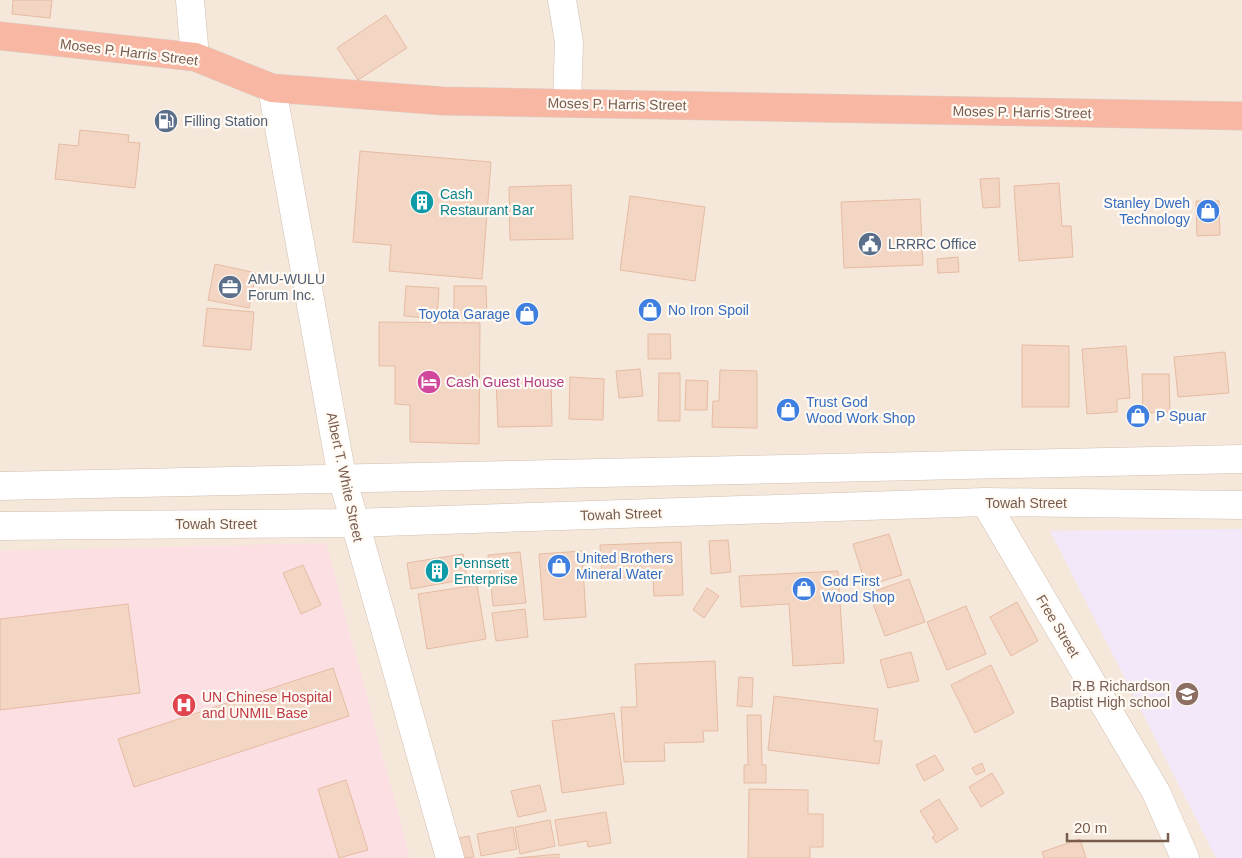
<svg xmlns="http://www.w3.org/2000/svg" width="1242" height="858" viewBox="0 0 1242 858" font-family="Helvetica,sans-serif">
	<rect width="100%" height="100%" fill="#fdf6ec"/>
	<path fill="#f5e8da" d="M0,0H1242V858H0Z"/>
	<path fill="#f3e8fa" d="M1242,529V858H1216L1050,531Z"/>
	<path fill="#fbdfe3" d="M326,543L410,858H0V551Z"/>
	<path fill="#f3d5c3" stroke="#e6bba3" d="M13,0H52L50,18L12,14Z
		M386,15L407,48L358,80L337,48Z
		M80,130L129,135L128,142L140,143L135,188L55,179L59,144L78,146Z
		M360,151L491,162L482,279L389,271L391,245L353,242Z
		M999,178L1000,207L983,208L980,179Z
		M1059,183L1062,226H1071L1073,257L1019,261L1014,186Z
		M571,185L573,239L510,240L509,187Z
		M630,196L705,207L695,281L620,270Z
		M920,199L923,265L844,268L841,202Z
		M1196,201H1219L1220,235L1197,236Z
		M958,257L959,272L938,273L937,259Z
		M215,264L256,273L249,308L208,300Z
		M406,286L439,288L437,319L404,316Z
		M454,286H486L487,318H454Z
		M207,308L254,312L251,350L203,346Z
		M379,322L480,323L479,444L410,442V405L395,404V366H379Z
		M648,334H670L671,359H648Z
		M1022,345L1069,346V407H1022Z
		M1126,346L1130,398L1117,399V412L1087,414L1082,349Z
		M1225,352L1229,393L1178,397L1174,357Z
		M640,369L643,396L619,398L616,371Z
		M720,370L757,371V428L712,427L713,401H719Z
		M659,373H680V421H658Z
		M1142,374H1169L1170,412L1143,413Z
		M570,377L604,379L603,420L569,419Z
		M551,379L552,426L498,427L496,380Z
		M686,380L708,381L707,410H685Z
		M889,534L902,575L866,586L853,544Z
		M728,540L731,572L711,574L709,541Z
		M681,542L683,595L654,596L653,577L602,578L600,545Z
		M582,551L586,617L544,620L539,554Z
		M520,552L526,603L493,606L488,555Z
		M463,554L467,579L411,589L407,563Z
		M303,565L321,605L301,614L283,573Z
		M838,571L844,663L793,666L789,604L741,607L739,576Z
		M909,579L925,622L885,636L869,593Z
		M477,585L486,639L427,649L418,594Z
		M707,588L719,596L704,618L693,610Z
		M1017,602L1038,641L1011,656L990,617Z
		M128,604L140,693L0,710V619Z
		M966,606L986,654L947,670L927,622Z
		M525,609L528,637L496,641L492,613Z
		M911,652L919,681L888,688L880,660Z
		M715,661L718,731H703L704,742L664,743L665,761L624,762L621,707H637L635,664Z
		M991,665L1014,713L975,733L951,685Z
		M333,668L349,716L134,787L118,739Z
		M739,677L753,678L752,707L737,706Z
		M774,696L878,709L874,741H882L879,764L768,750Z
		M614,713L624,784L562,793L552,721Z
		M747,715H761L762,765H766V783H744V765H748Z
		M935,755L944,770L924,781L916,765Z
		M982,763L985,771L976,775L972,768Z
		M992,773L1004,793L981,807L969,787Z
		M346,780L368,850L339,858L318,789Z
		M540,785L546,811L518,817L511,791Z
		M749,789L808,790V814H823V847H810V858H748Z
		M939,799L958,829L936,843L932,837L935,835L920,811Z
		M606,812L611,843L588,847L587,841L559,846L555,820Z
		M550,820L555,846L520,854L515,827Z
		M513,827L517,849L481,856L477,834Z
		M469,836L474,857L454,858L450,840Z
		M1080,839L1086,858H1044L1042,852Z
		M559,854V858H516Z"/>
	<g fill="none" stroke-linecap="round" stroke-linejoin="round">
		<g stroke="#d1beb0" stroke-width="29">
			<path id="minor" d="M190,0L195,57
				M562,0L569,42L567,102
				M272,88L342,477L450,858
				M0,486L1242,459
				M985,502L1156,792L1185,858
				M0,526L353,523L985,502L1242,505"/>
		</g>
		<g stroke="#dad1cd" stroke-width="29">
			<path id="highway" d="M0,36L195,57L272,88L443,101L1242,116"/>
		</g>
		<use href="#minor" stroke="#fff" stroke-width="28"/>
		<use href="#highway" stroke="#f7b7a3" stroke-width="28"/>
	</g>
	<defs>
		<g id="fuel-disc" transform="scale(1.25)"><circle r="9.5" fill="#5c6f8a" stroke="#fffaf3"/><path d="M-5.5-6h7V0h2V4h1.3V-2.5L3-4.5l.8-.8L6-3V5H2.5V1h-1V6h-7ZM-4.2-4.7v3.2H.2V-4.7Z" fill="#fff"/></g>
		<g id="building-disc" transform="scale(1.25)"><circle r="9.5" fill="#0f9aa8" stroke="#fffaf3"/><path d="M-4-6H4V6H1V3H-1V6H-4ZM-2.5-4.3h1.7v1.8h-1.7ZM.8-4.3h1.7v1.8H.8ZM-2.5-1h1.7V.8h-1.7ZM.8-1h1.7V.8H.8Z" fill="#fff"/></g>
		<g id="shop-disc" transform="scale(1.25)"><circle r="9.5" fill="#3f7fe0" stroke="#fffaf3"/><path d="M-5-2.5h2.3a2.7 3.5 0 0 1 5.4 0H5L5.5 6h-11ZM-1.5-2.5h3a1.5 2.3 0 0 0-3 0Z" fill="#fff"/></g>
		<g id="civic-disc" transform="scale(1.25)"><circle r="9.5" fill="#5c6f8a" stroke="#fffaf3"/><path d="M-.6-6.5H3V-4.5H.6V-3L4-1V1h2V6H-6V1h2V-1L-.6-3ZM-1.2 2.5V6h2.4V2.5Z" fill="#fff"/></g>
		<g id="office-disc" transform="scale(1.25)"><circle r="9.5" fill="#5c6f8a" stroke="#fffaf3"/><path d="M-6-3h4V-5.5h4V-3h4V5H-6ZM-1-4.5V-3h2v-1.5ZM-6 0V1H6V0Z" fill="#fff"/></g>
		<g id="hotel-disc" transform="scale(1.25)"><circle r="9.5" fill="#d1479c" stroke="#fffaf3"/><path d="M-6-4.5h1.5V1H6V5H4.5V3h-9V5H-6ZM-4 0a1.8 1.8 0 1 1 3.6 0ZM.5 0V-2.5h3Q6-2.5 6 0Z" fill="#fff"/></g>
		<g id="school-disc" transform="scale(1.25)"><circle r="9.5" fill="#8d6e63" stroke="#fffaf3"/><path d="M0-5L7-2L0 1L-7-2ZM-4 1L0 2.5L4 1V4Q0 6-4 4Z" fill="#fff"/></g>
		<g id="hospital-disc" transform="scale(1.25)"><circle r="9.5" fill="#e0444e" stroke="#fffaf3"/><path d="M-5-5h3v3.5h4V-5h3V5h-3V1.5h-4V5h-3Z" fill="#fff"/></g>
	</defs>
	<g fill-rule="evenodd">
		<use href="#fuel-disc" x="166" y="121"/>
		<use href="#building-disc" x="422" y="202"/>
		<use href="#shop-disc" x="1208" y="211"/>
		<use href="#civic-disc" x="870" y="244"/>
		<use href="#office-disc" x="230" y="287"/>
		<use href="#shop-disc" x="650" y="310"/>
		<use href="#shop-disc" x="527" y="314"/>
		<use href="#hotel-disc" x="429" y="382"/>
		<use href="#shop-disc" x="788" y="410"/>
		<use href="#shop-disc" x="1138" y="416"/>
		<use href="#shop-disc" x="559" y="566"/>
		<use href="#building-disc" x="437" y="571"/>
		<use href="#shop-disc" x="804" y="589"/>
		<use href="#school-disc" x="1187" y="694"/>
		<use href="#hospital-disc" x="184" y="705"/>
	</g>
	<g text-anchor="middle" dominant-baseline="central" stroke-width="4.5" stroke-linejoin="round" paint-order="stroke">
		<g font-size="14" fill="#7a5c4d" stroke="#fffaf3">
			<text transform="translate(129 52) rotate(7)">Moses P. Harris Street</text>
			<text transform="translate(617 104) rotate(1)">Moses P. Harris Street</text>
			<text transform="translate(1022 112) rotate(1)">Moses P. Harris Street</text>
			<text transform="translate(345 477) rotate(78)">Albert T. White Street</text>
			<text x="1026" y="503">Towah Street</text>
			<text transform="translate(621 514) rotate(-2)">Towah Street</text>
			<text x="216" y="524">Towah Street</text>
			<text transform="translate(1058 626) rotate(59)">Free Street</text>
		</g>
		<g font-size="14" fill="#4e5e75" stroke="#fffaf3" text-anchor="start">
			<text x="184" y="121">Filling Station</text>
			<text x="888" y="244">LRRRC Office</text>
			<text x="248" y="279">AMU-WULU<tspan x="248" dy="16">Forum Inc.</tspan></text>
		</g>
		<g font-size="14" fill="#0d838f" stroke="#fffaf3" text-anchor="start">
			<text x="440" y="194">Cash<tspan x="440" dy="16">Restaurant Bar</tspan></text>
			<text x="454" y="563">Pennsett<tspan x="454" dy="16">Enterprise</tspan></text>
		</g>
		<g font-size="14" fill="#366cbe" stroke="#fffaf3" text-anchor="start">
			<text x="1190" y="203" text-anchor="end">Stanley Dweh<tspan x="1190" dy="16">Technology</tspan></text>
			<text x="668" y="310">No Iron Spoil</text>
			<text x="510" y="314" text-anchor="end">Toyota Garage</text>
			<text x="806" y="402">Trust God<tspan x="806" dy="16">Wood Work Shop</tspan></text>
			<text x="1156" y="416">P Spuar</text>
			<text x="576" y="558">United Brothers<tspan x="576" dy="16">Mineral Water</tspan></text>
			<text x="822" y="581">God First<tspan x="822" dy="16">Wood Shop</tspan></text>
		</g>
		<g font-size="14" fill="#b23c85" stroke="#fffaf3" text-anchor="start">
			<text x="446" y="382">Cash Guest House</text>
		</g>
		<g font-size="14" fill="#785e54" stroke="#fffaf3" text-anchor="end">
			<text x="1170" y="686">R.B Richardson<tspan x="1170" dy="16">Baptist High school</tspan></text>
		</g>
		<g font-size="14" fill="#be3a42" stroke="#fffaf3" text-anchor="start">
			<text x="202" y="697">UN Chinese Hospital<tspan x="202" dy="16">and UNMIL Base</tspan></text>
		</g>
	</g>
	<path d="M1067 833v8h101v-8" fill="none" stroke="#7a5c4d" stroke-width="2.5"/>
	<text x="1074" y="833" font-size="15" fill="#7a5c4d" stroke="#fffaf3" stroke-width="4" paint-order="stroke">20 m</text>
</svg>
